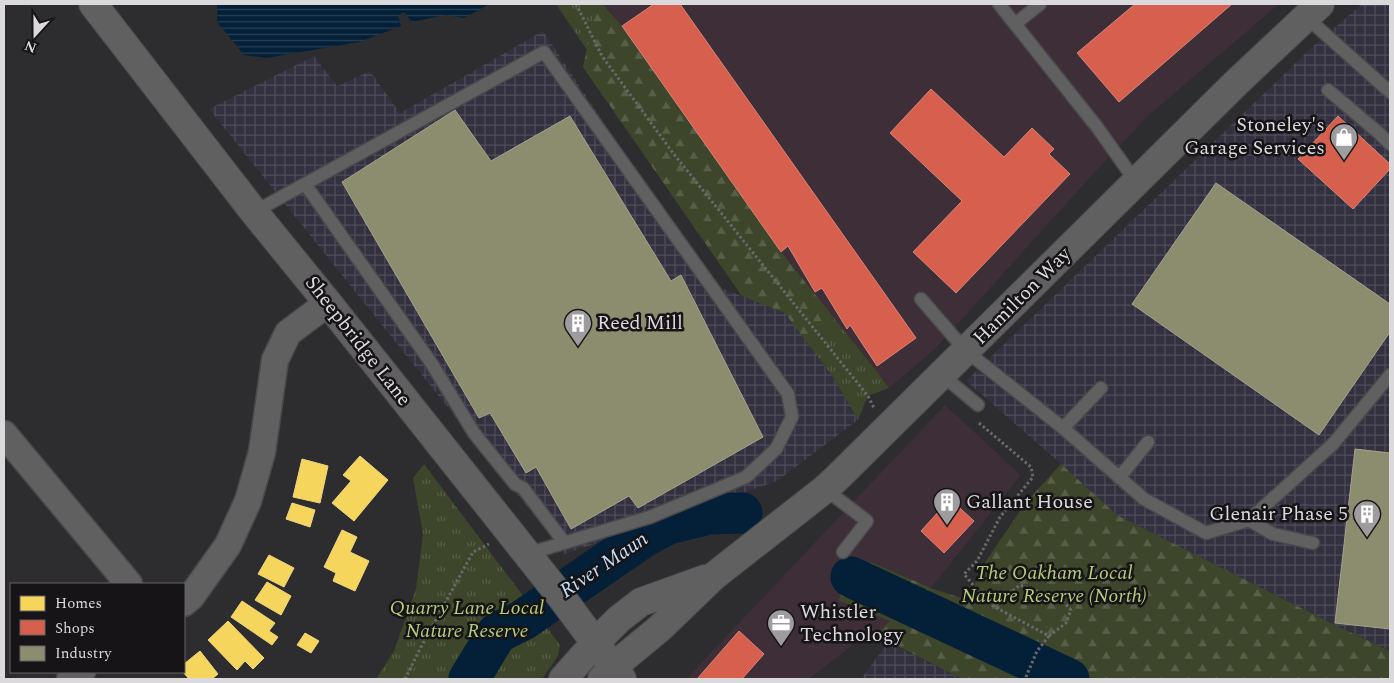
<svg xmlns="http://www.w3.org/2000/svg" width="1394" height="683" viewBox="0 0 1394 683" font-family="Spectral,serif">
	<defs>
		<pattern id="industrial-grid" width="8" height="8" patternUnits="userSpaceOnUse" patternTransform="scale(1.25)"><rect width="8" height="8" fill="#33303f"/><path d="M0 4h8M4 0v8" fill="none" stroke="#504d5a"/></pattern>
		<pattern id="grass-tufts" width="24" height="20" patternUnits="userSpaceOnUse" patternTransform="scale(1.25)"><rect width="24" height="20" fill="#3d452a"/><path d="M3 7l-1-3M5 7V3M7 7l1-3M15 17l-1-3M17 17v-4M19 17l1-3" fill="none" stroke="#585f48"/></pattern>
		<pattern id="forest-firs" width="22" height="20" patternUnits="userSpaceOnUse" patternTransform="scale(1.25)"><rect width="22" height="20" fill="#3d452a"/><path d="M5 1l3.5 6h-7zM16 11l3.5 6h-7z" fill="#585f48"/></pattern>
		<pattern id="water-rules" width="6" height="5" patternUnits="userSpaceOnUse" patternTransform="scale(1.25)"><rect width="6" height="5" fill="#042038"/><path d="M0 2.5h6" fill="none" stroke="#284054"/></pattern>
	</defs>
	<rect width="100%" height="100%" fill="#2d2c2e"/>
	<path fill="#3d2e38" d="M602,4H1279L1150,114L1095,172L935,349L889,388L875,369L781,252Z
		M945,405L1021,475L931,588L871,562L891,621L876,635L854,644L809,679H686Z"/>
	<path fill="url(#industrial-grid)" d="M1362,4H1390V651L1333,624L1117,515L1061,464L966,381L1309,50Z
		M543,31L711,284L785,313L833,377L858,420L777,481L565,554L209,109L314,56L337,86L370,71L400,113Z
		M888,642L962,679H861Z"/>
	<path fill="url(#grass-tufts)" d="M556,4H602L622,26L781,252L875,369L889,388L868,396L858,420L833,377L785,313L742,296L583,67L587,50Z
		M424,464L560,645L558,656L542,679H376L394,651L416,589L423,534L413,478Z"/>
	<path fill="url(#forest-firs)" d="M597,4H602L622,26L781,252L835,319L807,343L785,313L742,296L583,67Z
		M1061,464L1117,515L1333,624L1390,651V679H962L876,635L890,621L838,600L851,577L871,562L931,588L970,601L978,573L1026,502Z"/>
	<path fill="url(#water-rules)" d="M217,4H487L486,6L464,18L446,15L412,22L404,12L398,16L401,26L360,42L266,58L244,55L217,22Z"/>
	<path fill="#f6d55c" stroke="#eed682" d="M360,456L388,480L354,521L332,503L351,481L343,475Z
		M302,459L328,466L320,503L293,497Z
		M292,503L315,510L310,527L286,519Z
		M342,530L357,537L350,552L369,561L355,591L333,581L336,573L324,567Z
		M269,555L294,568L284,587L258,574Z
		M267,582L291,596L281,615L255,600Z
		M242,601L275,623L269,631L278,637L272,645L231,617Z
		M228,621L264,658L253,669L245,661L237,670L208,640Z
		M305,633L319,641L311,653L297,645Z
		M200,651L218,674L212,679H189L183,672L184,664Z"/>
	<path fill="#d6604d" stroke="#d88478" d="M654,4H680L916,338L877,366L850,325L847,329L822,288L815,292L788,246L781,252L622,26Z
		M1135,4H1232L1119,102L1077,53Z
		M931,89L1004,157L1032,128L1054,149L1049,154L1070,174L956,293L913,252L962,201L890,133Z
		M1338,116L1390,164V169L1353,209L1298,159Z
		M950,499L974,521L944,553L921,531Z
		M739,631L764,654L742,679H697Z"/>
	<path fill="#8c8c6e" stroke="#a4a38f" d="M455,110L491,161L570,116L671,281L681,275L763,437L638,508L629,496L571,529L536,467L526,473L490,413L479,418L342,182Z
		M1216,183L1390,304V332L1319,435L1132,304Z
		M1355,449L1390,453V629L1335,623Z"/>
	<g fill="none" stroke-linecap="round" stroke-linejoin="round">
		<path stroke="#042038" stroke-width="41" d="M851,577L1069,679
			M469,679L497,633L523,620L642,538L668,524L708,514L742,513"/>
		<g stroke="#49484a" stroke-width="15">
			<path id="service" d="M999,4L1097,127L1136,182
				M1306,17L1390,92
				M1015,24L1040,4
				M1328,90L1380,134L1390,144
				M305,184L432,364L474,433L515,484L523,488L564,542
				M254,212L544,52L788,394L792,417L776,449L746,477L650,517L527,554
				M921,299L966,351L1063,428L1144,499L1206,533L1249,520L1333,444L1390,375
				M942,375L978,405
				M1063,428L1101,388
				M1119,478L1148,442
				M825,489L867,521L843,552
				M1249,520L1273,534L1313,543"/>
		</g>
		<g stroke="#49484a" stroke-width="29">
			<path id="minor" d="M4,434L129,584
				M184,603L191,597L228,545L248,501L262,452L275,360L288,333L328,303
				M70,679L82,672"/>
		</g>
		<g stroke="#49484a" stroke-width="30">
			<path id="tertiary" d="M93,4L254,212L328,303L562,598L622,679
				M563,679L596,642L619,619L641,602L705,579
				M602,679L614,666L660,628L714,576L825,489L839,476L1236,83L1320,4"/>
		</g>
		<path stroke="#69686a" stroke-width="3" stroke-dasharray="2.5 2.5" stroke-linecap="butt" d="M576,4L602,56L673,153L868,396L874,408
			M979,423L1031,467L1033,477L1000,517L977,561L964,574L979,592L993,606L1049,636L1037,651L1026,677V679
			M993,606L1020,585L1062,600L1071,610L1066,623L1049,636
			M405,679L421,647L473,552L489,544"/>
		<use href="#service" stroke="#616061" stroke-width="12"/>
		<use href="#minor" stroke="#616061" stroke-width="26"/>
		<use href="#tertiary" stroke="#616061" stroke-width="28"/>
	</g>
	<defs>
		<g id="shop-pin" transform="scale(1.4375)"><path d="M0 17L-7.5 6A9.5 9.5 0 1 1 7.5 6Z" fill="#9f9c9f" stroke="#161416"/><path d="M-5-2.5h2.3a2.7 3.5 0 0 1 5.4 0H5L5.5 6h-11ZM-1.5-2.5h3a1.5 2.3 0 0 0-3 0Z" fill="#fff"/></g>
		<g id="building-pin" transform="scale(1.4375)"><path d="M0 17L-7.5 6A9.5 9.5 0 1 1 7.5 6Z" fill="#9f9c9f" stroke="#161416"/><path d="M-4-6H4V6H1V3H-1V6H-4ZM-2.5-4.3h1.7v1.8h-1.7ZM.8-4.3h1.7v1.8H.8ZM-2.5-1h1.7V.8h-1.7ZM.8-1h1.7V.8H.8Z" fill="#fff"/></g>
		<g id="office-pin" transform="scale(1.4375)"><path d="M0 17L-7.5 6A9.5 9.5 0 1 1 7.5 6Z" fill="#9f9c9f" stroke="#161416"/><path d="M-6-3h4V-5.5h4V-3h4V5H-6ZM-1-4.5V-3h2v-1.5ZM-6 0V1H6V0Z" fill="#fff"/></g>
	</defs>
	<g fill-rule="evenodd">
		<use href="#shop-pin" x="1344" y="137"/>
		<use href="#building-pin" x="578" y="323"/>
		<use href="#building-pin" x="947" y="502"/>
		<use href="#building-pin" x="1367" y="514"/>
		<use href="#office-pin" x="781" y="623"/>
	</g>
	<g text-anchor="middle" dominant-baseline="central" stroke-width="5" stroke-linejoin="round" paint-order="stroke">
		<g font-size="20" fill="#dcd9dc" stroke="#161416" text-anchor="start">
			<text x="1325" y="125" text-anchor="end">Stoneley's<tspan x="1325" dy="23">Garage Services</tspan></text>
			<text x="597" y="323">Reed Mill</text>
			<text x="966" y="502">Gallant House</text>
			<text x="1348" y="514" text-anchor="end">Glenair Phase 5</text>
			<text x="800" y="612">Whistler<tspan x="800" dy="23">Technology</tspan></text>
		</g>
		<g font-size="20" fill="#dcd9dc" stroke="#161416">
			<text transform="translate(1022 296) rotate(-45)">Hamilton Way</text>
			<text transform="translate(358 341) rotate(52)">Sheepbridge Lane</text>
		</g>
		<g font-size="20" font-style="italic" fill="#b4cc7b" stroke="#161416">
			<text x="1054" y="573">The Oakham Local<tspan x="1054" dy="23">Nature Reserve (North)</tspan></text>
			<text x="467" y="608">Quarry Lane Local<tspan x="467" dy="23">Nature Reserve</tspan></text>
		</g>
		<g font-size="21" font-style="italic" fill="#c2ddf5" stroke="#161416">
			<text transform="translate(604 565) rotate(-34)">River Maun</text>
		</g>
	</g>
	<rect width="1394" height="683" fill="none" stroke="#dcd9dc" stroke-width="10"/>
	<rect x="10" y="583" width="175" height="90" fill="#161416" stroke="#656365"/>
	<rect x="20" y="596" width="25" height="15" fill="#f6d55c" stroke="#656365"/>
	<text x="55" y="608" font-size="15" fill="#dcd9dc">Homes</text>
	<rect x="20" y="620" width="25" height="15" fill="#d6604d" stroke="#656365"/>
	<text x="55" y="633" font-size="15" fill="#dcd9dc">Shops</text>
	<rect x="20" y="646" width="25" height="15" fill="#8c8c6e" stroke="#656365"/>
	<text x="55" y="658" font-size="15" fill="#dcd9dc">Industry</text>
	<g transform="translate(35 35) rotate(201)" stroke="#161416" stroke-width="4" paint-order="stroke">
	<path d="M0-4L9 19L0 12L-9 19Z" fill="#dcd9dc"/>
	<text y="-8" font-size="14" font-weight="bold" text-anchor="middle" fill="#dcd9dc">N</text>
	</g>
</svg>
